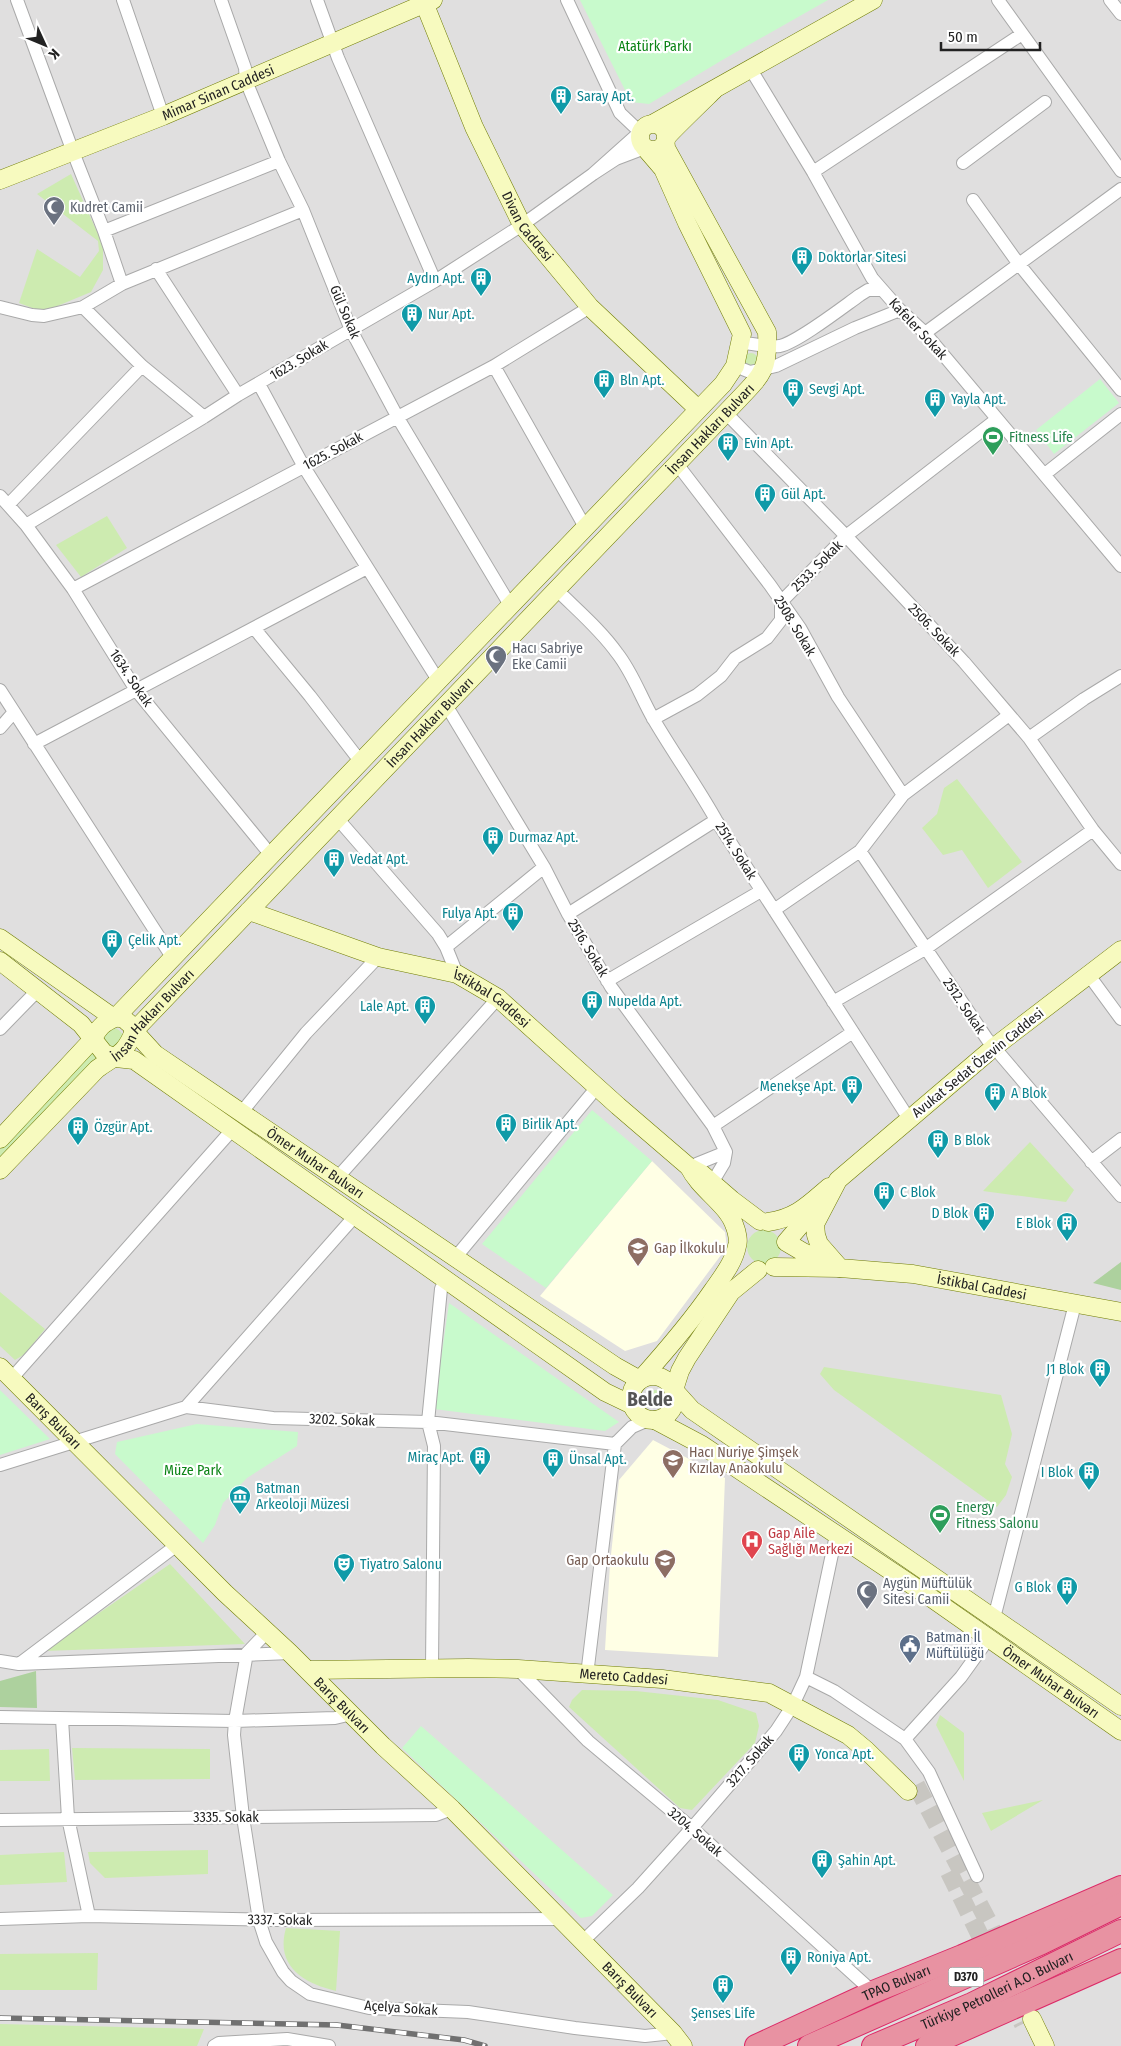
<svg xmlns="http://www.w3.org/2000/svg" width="1121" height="2046" viewBox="0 0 1121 2046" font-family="'Fira Sans Condensed',sans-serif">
	<rect width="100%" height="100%" fill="#f2efe9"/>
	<path fill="#e0dfdf" d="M0,0H1121V2046H0Z"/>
	<path fill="#ffffe5" d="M652,1161L725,1232L727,1247L657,1341L625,1351L540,1296Z
		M653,1440L725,1478L718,1657L605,1650L610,1564L619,1480Z"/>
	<path fill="#cdebb0" d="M71,174L103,245V270L91,292L43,312L19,303L37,249L80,277L99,251L98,241L37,194Z
		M744 360a7 7 0 1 1 14 0a7 7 0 1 1-14 0Z
		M107,516L127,548L81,577L56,545Z
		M957,779L1022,862L988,888L962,850L943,855L922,828L937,814L944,788Z
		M103 1038a10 10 0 1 1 20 0a10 10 0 1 1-20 0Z
		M92,1053L97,1057L0,1160V1149L86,1057Z
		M1030,1142L1074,1190L1066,1202L983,1191Z
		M747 1247a17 17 0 1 1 34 0a17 17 0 1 1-34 0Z
		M0,1292L45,1329L25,1354L15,1360L0,1346Z
		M824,1367L1001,1395L1012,1434L1005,1464L1012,1477L1006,1495L997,1507L834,1390L820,1374Z
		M646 1399a9 9 0 1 1 18 0a9 9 0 1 1-18 0Z
		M170,1564L245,1644L44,1651Z
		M582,1690L636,1691L718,1700L756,1713L759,1726L755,1743L692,1810L680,1808L569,1707L572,1700Z
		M940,1715L964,1733V1781L936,1725Z
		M72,1748L210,1749V1779L75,1780Z
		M49,1749L50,1781H0V1750Z
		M1043,1800L991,1831L982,1813Z
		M208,1850V1874L105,1878L90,1863L88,1852Z
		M64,1852L67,1882L0,1885V1855Z
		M286,1928L340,1931L336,1991C303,1983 275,1966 286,1928Z
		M98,1953L97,1990H0V1954Z
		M0,2024L204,2029L197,2046H0Z"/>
	<path fill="#add19e" d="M1121,1262V1290L1093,1283Z
		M36,1671L37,1708L0,1707V1681Z"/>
	<path fill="#c8facc" d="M580,0H828L724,59L649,104L631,102Z
		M1100,379L1119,403L1054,454L1036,430Z
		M592,1110L652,1161L546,1288L482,1244Z
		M449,1303L619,1422L605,1431L434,1409Z
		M0,1390L50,1439L0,1455Z
		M197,1424L298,1432L297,1446L247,1478L223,1503L215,1525L203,1543L115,1454L117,1442Z
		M421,1726L445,1747L613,1895L592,1916L581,1918L402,1748Z"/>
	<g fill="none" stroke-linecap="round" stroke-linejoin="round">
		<path stroke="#c8c6c1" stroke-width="18" stroke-dasharray="18 9" stroke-linecap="butt" d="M916,1785L989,1923L1020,1994
			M949,1872L990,1956
			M1010,1997L1023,2024"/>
		<g stroke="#a9a9a9" stroke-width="14">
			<path id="street" d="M17,0L73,152L104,231L122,284
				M123,0L163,116
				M221,0L245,68L246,81L279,161L303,210L351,330L398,418L510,605
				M317,0L338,58L435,281
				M567,0L620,113L640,132L593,174L616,159L645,148
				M998,0L1121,171
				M1110,0L1121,14
				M750,68L813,172L872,278L900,310L925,333L1121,566
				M963,163L1045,102
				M813,172L1022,34
				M973,200L1018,263L1121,390
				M104,231L279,161
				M156,269L238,395
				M0,307L32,315L44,316L83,307L122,284L303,210
				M83,307L142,366L204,417
				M925,333L1121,189
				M741,343C754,343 767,348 780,346C798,342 843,307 860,295L868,290H882
				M494,366L585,527
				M735,366L750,372L776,366L855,328L900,310
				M259,384L304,467L438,680
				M726,413L846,536L964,662L1029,738L1093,830L1121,864
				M677,464L770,585L800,628L838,697L903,795
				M1045,474L1121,414
				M0,496L26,525L73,589L136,690L270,854
				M8,505L142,366
				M26,525L204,417L238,395L435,281L522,225L593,174
				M73,589L494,366L590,307
				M556,589C577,610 600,629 617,653C633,673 641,698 654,720C674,754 697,786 716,820L909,1119
				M254,628L310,696L360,761
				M0,690L172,957
				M446,705L544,867L568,914L611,987L713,1126L726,1152L724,1163L712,1183
				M653,719L697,695L721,676L735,658L767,638L781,620V602L846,536L997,419
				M0,728L14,712
				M1029,738L1084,699L1121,676
				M34,744L367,568
				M337,818L438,934L446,947L457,974
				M860,851L987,1039L1121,1196
				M774,910L860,851L903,795L1009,715
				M568,914L716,820
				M446,947L544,867
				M1088,974L1121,1019
				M607,981L761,891
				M833,1002L925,949L1093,830
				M0,1029L38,990
				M241,1113L306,1033L378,957
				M713,1126L853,1032
				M1091,1162L1121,1139
				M689,1167L726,1152
				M338,1177L498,998
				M455,1258L598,1086
				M12,1378L232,1130
				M186,1407L355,1216
				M0,1465L186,1407L273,1418L428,1422L615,1444
				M994,1618L1075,1304
				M267,1632L247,1653L235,1721L234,1735L243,1817L259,1920L266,1942L283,1972L291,1981L310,1994L369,2008L468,2012L575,2028L645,2036L673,2033
				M0,1661L19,1664L290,1653
				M19,1664L177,1545
				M432,1668L434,1446L428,1422L441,1289L445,1280
				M518,1669L588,1741L692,1828L873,1992
				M587,1675L615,1444L632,1427L648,1420
				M806,1677L834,1691L905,1739L929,1772L977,1876
				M0,1717L235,1721L335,1718L352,1714
				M62,1719L68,1818L89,1916
				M905,1739L961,1677L989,1638
				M0,1820L436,1815L452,1809
				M0,1919L89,1916L275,1920L561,1919
				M582,1942L638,1888L692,1828L776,1731L793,1705L806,1677L836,1535
				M214,2046L219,2043L287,2039L329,2046"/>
		</g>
		<g stroke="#707d05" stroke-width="19">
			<g id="secondary">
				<path id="s1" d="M423,0L474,127L522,225L590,307L698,409"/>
				<path d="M654,123L873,0"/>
				<circle cx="653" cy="137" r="13"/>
				<path id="s2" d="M0,180L163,116L433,0"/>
				<path id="s3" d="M249,911L378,957L457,974L498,998L618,1106L689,1167"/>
				<path id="s4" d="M0,938L111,1016L124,1019L131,1025L134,1031L155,1054L615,1366L640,1380C666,1351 691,1322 713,1290C722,1277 734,1262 737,1246C739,1242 737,1232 735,1227C728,1204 700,1190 689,1167L702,1174L732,1200L760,1221"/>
				<path id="s5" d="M1121,950L993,1048L838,1180L815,1224L816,1235L819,1244L840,1268L913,1274L1121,1312"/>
				<path d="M0,961L81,1024L104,1053L116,1058L134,1060L605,1392L632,1405"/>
				<path d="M0,1139L93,1039C98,1028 103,1023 115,1018L723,384L735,366L742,334L687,223L663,169L645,148"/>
				<path id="s6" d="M0,1170L97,1069C116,1055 125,1055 134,1031L739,399C763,374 769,368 767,332L666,148C666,145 665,143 666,140C667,135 707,97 714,90"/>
				<path d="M768,1222C796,1218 808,1205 829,1187"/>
				<path d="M774,1267L840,1268L803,1252L786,1242L817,1206"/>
				<path d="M758,1270L731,1292L687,1358L680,1371L674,1390L692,1410L1121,1706"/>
				<path id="s7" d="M0,1367L225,1593L290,1653L383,1746L452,1809L673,2033L683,2046"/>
				<circle cx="653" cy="1398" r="22"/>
				<path id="s8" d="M655,1420L702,1445L927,1595L1121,1731"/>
				<path id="s9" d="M308,1670L468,1668L518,1669L662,1679L769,1693L848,1735L866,1750L908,1791"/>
				<path d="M1032,2019L1045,2046"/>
			</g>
		</g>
		<g stroke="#dc2a67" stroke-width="24">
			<g id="highway">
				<path id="s10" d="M756,2046L873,1992L962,1956L1121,1887"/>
				<path d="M809,2046L1042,1943L1121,1904"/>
				<path id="s11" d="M873,2046L972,2004L1121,1931"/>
				<path d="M927,2046L1121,1960"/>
			</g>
		</g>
		<use href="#street" stroke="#fff" stroke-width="12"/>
		<use href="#secondary" stroke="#f7fabf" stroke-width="18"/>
		<use href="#highway" stroke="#e892a2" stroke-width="22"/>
		<g stroke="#707070" stroke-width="5.5">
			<path id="rail" d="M0,2018L337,2025L464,2040L485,2046"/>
		</g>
		<use href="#rail" stroke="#fff" stroke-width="4" stroke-dasharray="11" stroke-linecap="butt"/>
	</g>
	<defs>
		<g id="building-pin" transform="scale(1.125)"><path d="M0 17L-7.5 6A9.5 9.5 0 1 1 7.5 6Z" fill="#0f9aa8" stroke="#fff"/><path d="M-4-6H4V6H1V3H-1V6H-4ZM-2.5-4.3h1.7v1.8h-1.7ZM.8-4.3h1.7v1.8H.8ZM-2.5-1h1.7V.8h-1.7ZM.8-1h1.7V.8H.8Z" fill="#fff"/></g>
		<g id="mosque-pin" transform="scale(1.125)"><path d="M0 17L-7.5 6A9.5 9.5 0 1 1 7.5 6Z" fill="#6b7280" stroke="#fff"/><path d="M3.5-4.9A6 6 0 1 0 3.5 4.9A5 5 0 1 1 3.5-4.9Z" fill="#fff"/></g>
		<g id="stadium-pin" transform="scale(1.125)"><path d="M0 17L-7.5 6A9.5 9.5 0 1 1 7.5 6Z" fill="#2e9e5b" stroke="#fff"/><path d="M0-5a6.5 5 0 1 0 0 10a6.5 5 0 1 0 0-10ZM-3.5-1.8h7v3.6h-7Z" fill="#fff"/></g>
		<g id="school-pin" transform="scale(1.125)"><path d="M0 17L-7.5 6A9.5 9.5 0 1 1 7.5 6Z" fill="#8d6e63" stroke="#fff"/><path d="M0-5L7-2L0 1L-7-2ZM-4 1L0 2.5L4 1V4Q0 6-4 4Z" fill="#fff"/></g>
		<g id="museum-pin" transform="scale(1.125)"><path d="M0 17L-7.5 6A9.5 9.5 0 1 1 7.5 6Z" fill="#0f9aa8" stroke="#fff"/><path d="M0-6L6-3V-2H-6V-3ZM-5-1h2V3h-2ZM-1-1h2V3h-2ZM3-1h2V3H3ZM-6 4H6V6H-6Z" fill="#fff"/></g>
		<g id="hospital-pin" transform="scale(1.125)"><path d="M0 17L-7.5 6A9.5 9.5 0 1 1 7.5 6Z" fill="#e0444e" stroke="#fff"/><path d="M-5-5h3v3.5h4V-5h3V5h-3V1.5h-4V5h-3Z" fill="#fff"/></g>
		<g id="theatre-pin" transform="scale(1.125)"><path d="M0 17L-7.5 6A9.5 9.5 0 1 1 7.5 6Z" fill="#0f9aa8" stroke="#fff"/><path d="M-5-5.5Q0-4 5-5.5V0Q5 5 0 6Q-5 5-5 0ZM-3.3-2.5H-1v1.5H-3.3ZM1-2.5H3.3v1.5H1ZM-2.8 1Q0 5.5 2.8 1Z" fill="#fff"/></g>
		<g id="civic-pin" transform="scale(1.125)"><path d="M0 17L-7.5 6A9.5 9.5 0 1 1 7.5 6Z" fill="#5c6f8a" stroke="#fff"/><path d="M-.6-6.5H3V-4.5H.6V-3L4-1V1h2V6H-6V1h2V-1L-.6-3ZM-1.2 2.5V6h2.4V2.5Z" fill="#fff"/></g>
	</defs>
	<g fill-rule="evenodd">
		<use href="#building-pin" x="561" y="96"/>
		<use href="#mosque-pin" x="54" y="207"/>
		<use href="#building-pin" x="802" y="257"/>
		<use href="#building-pin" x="481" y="278"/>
		<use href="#building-pin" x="412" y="314"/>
		<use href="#building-pin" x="604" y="380"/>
		<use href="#building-pin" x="793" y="389"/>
		<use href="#building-pin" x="935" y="399"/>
		<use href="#stadium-pin" x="993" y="437"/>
		<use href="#building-pin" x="728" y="443"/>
		<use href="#building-pin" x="765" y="494"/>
		<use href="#mosque-pin" x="496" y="656"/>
		<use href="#building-pin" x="493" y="837"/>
		<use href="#building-pin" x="334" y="859"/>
		<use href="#building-pin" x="513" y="913"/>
		<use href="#building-pin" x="112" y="940"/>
		<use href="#building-pin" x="592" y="1001"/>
		<use href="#building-pin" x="425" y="1006"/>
		<use href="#building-pin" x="852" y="1086"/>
		<use href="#building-pin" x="995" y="1093"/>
		<use href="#building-pin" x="506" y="1124"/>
		<use href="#building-pin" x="78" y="1127"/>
		<use href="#building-pin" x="938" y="1140"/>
		<use href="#building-pin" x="884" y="1192"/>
		<use href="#building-pin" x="984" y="1213"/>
		<use href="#building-pin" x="1067" y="1223"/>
		<use href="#school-pin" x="638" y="1248"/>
		<use href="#building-pin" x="1100" y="1369"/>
		<use href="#building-pin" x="480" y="1457"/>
		<use href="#building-pin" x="553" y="1459"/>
		<use href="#school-pin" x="673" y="1460"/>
		<use href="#building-pin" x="1089" y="1472"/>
		<use href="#museum-pin" x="240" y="1496"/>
		<use href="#stadium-pin" x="940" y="1515"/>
		<use href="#hospital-pin" x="752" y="1541"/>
		<use href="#school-pin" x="665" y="1560"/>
		<use href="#theatre-pin" x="344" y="1564"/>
		<use href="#building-pin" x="1067" y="1587"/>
		<use href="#mosque-pin" x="867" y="1591"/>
		<use href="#civic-pin" x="910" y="1645"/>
		<use href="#building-pin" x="799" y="1754"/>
		<use href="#building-pin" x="822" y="1860"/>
		<use href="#building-pin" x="791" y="1957"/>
		<use href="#building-pin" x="723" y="1985"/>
	</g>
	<g text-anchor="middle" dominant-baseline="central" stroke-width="4.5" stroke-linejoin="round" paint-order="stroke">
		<rect fill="#fff" stroke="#646464" stroke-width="1" x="948.5" y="1967.5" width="35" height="19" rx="4"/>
		<g font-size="12" font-weight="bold" fill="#222">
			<text x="966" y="1977">D370</text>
		</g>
		<g font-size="14" fill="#0c8416" stroke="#fff">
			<text x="655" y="46">Atatürk Parkı</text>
			<text x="193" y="1470">Müze Park</text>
		</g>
		<g font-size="14" fill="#222" stroke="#fff">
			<text stroke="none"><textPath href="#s2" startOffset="235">Mimar Sinan Caddesi</textPath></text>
			<text stroke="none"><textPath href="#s1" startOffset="250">Divan Caddesi</textPath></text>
			<text transform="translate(345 312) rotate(67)">Gül Sokak</text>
			<text transform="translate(918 329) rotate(47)">Kafeler Sokak</text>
			<text transform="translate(299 360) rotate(-31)">1623. Sokak</text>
			<text stroke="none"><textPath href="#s6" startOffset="1028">İnsan Hakları Bulvarı</textPath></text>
			<text transform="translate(333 451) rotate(-28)">1625. Sokak</text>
			<text transform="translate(817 566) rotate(-45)">2533. Sokak</text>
			<text transform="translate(795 626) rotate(59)">2508. Sokak</text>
			<text transform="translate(934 630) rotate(46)">2506. Sokak</text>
			<text transform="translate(131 678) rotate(56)">1634. Sokak</text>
			<text stroke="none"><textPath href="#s6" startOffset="622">İnsan Hakları Bulvarı</textPath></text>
			<text transform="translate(736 851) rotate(58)">2514. Sokak</text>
			<text transform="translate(588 948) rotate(59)">2516. Sokak</text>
			<text stroke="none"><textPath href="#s3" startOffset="260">İstikbal Caddesi</textPath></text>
			<text transform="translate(964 1006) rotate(56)">2512. Sokak</text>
			<text stroke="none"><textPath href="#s6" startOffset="218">İnsan Hakları Bulvarı</textPath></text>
			<text transform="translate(978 1063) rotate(-39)">Avukat Sedat Özevin Caddesi</text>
			<text stroke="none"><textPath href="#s4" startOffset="390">Ömer Muhar Bulvarı</textPath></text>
			<text stroke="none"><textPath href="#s5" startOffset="610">İstikbal Caddesi</textPath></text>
			<text transform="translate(342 1420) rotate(2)">3202. Sokak</text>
			<text stroke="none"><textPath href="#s7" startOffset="76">Barış Bulvarı</textPath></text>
			<text stroke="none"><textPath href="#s9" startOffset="316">Mereto Caddesi</textPath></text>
			<text stroke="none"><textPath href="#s8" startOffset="475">Ömer Muhar Bulvarı</textPath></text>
			<text stroke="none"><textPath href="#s7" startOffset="481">Barış Bulvarı</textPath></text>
			<text transform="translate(750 1761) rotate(-49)">3217. Sokak</text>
			<text x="226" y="1817">3335. Sokak</text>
			<text transform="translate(695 1832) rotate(41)">3204. Sokak</text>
			<text transform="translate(280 1920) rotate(1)">3337. Sokak</text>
			<text stroke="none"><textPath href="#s10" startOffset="154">TPAO Bulvarı</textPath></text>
			<text stroke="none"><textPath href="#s7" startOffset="886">Barış Bulvarı</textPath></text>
			<text stroke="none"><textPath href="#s11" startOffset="136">Türkiye Petrolleri A.O. Bulvarı</textPath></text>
			<text transform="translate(401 2008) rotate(4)">Açelya Sokak</text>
		</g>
		<g font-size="14" fill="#0d838f" stroke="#fff" text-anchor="start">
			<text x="577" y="96">Saray Apt.</text>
			<text x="818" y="257">Doktorlar Sitesi</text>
			<text x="465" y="278" text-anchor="end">Aydın Apt.</text>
			<text x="428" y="314">Nur Apt.</text>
			<text x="620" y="380">Bln Apt.</text>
			<text x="809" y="389">Sevgi Apt.</text>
			<text x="951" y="399">Yayla Apt.</text>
			<text x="744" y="443">Evin Apt.</text>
			<text x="781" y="494">Gül Apt.</text>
			<text x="509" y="837">Durmaz Apt.</text>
			<text x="350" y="859">Vedat Apt.</text>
			<text x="497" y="913" text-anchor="end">Fulya Apt.</text>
			<text x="128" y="940">Çelik Apt.</text>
			<text x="608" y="1001">Nupelda Apt.</text>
			<text x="409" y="1006" text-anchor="end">Lale Apt.</text>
			<text x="836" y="1086" text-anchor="end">Menekşe Apt.</text>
			<text x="1011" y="1093">A Blok</text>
			<text x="522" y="1124">Birlik Apt.</text>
			<text x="94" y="1127">Özgür Apt.</text>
			<text x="954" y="1140">B Blok</text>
			<text x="900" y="1192">C Blok</text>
			<text x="968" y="1213" text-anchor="end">D Blok</text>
			<text x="1051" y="1223" text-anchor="end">E Blok</text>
			<text x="1084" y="1369" text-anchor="end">J1 Blok</text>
			<text x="464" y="1457" text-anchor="end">Miraç Apt.</text>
			<text x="569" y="1459">Ünsal Apt.</text>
			<text x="1073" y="1472" text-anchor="end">I Blok</text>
			<text x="256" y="1488">Batman<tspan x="256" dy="16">Arkeoloji Müzesi</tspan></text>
			<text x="360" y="1564">Tiyatro Salonu</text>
			<text x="1051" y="1587" text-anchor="end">G Blok</text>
			<text x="815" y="1754">Yonca Apt.</text>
			<text x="838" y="1860">Şahin Apt.</text>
			<text x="807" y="1957">Roniya Apt.</text>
			<text x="723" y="2013" text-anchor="middle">Şenses Life</text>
		</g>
		<g font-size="14" fill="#5b616d" stroke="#fff" text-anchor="start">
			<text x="70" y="207">Kudret Camii</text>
			<text x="512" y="648">Hacı Sabriye<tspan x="512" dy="16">Eke Camii</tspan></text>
			<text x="883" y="1583">Aygün Müftülük<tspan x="883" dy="16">Sitesi Camii</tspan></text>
		</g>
		<g font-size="14" fill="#27864d" stroke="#fff" text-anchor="start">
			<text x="1009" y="437">Fitness Life</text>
			<text x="956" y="1507">Energy<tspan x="956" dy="16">Fitness Salonu</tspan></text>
		</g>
		<g font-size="14" fill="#785e54" stroke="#fff" text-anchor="start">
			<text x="654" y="1248">Gap İlkokulu</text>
			<text x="689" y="1452">Hacı Nuriye Şimşek<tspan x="689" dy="16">Kızılay Anaokulu</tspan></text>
			<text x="649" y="1560" text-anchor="end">Gap Ortaokulu</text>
		</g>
		<g font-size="14" fill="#be3a42" stroke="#fff" text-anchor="start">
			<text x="768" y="1533">Gap Aile<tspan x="768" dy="16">Sağlığı Merkezi</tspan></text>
		</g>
		<g font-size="14" fill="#4e5e75" stroke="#fff" text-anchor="start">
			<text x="926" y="1637">Batman İl<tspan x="926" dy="16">Müftülüğü</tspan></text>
		</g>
		<g font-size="19" font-weight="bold" fill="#555" stroke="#fff">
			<text x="650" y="1399">Belde</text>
		</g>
	</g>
	<g transform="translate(45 45) rotate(134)" stroke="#ffffff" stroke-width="4" paint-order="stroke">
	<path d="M0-4L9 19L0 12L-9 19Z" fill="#222222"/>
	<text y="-8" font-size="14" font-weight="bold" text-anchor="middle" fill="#222222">K</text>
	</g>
	<path d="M941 42v8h99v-8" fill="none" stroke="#222222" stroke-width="2.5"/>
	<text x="948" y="42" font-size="15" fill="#222222" stroke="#ffffff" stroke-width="4" paint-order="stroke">50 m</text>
</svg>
